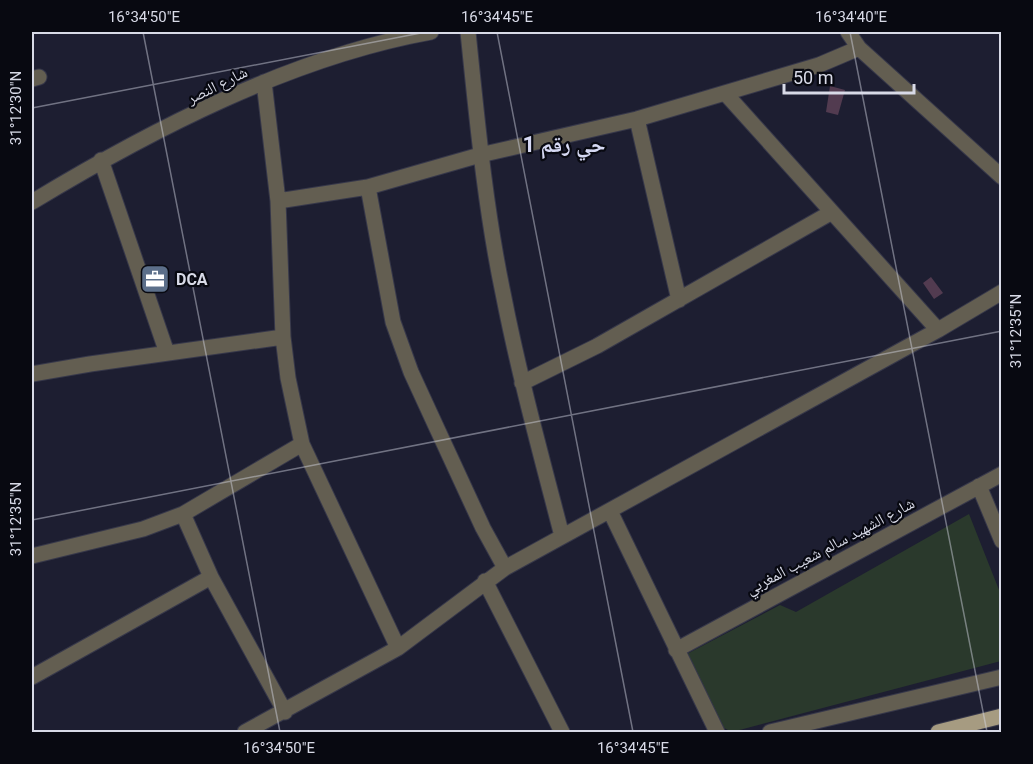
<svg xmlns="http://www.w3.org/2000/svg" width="1033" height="764" viewBox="0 0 1033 764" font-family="Roboto,'Noto Naskh Arabic',sans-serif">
	<rect width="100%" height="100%" fill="#1d1e31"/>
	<path fill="#2a392c" d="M969,514L1001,595V661L732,732L720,726L685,655L780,605L796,612Z"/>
	<path fill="#523b50" d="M830,86L845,90L838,115L826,112Z
		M931,277L943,293L934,299L923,283Z"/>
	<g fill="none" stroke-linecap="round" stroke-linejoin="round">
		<g stroke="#37384a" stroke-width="17">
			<path id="minor" d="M468,32C477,119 485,207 503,293C519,375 541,455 562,536
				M848,32L859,48L1002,177
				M32,79L39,77
				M264,82L278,201L283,337L288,378L302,444L398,648
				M725,93L938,330
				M637,119L679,300
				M101,160L167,353
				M368,187L393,322L411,372L434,422L483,528L505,568
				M278,201L368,187L480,155L637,119L819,65L859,48
				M32,202C151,130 292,57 431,32
				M32,374L90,364L283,337
				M522,383L597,346L832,212
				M979,486L1002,541
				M610,511L717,732
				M183,514L211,577L285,712
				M32,556L143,529L183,514L302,444
				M485,581L562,732
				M676,650L1002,474
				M32,677L211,577
				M245,732L398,648L505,568L938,330L1002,292"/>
		</g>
		<g stroke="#37384a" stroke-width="17">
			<path id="tertiary" d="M770,732L1002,677"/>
		</g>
		<g stroke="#37384a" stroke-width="17">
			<path id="primary" d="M938,732L1002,716"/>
		</g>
		<use href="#minor" stroke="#635e51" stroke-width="15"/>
		<use href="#tertiary" stroke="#635e51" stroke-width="15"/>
		<use href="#primary" stroke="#a69b81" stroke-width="15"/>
	</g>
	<path fill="none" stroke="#d8dae7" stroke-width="1.5" stroke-opacity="0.45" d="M143,32L280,732M497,32L633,732M850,32L987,732M32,108L426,32M32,520L1002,331"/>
	<defs>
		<g id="office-square" transform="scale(1.5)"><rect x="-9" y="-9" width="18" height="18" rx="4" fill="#5c6f8a" stroke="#080911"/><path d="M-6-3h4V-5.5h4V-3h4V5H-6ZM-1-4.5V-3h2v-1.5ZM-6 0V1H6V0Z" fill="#fff"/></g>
	</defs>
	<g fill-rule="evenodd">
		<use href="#office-square" x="155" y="279"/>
	</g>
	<g text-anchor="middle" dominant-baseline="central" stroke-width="4.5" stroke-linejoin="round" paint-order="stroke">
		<g font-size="16" fill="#d8dae7" stroke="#080911">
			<text transform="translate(217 85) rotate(-26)">شارع النصر</text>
			<text transform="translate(830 546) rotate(-28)">شارع الشهيد سالم شعيب المغربي</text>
		</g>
		<g font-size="16" font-weight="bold" fill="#d8dae7" stroke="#080911" text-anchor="start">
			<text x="176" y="279">DCA</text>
		</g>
		<g font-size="22" font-weight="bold" fill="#d6d9f3" stroke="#080911">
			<text x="564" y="144">حي رقم 1</text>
		</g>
	</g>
	<rect width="1033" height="764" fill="none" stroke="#080911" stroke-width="66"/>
	<path d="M784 84v9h130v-9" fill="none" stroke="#d8dae7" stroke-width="3"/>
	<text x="793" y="84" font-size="18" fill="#d8dae7" stroke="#080911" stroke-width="4.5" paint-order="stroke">50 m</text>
	<rect x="33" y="33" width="967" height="698" fill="none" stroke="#d8dae7" stroke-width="2"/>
	<g font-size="15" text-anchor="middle" fill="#d8dae7">
		<text x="144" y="22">16°34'50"E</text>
		<text x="497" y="22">16°34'45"E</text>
		<text x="851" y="22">16°34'40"E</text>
		<text transform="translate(16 108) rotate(-90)" y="5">31°12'30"N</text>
		<text transform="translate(1016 331) rotate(-90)" y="5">31°12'35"N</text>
		<text transform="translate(16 519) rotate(-90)" y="5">31°12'35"N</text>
		<text x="279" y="753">16°34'50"E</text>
		<text x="633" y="753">16°34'45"E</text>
	</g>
</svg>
